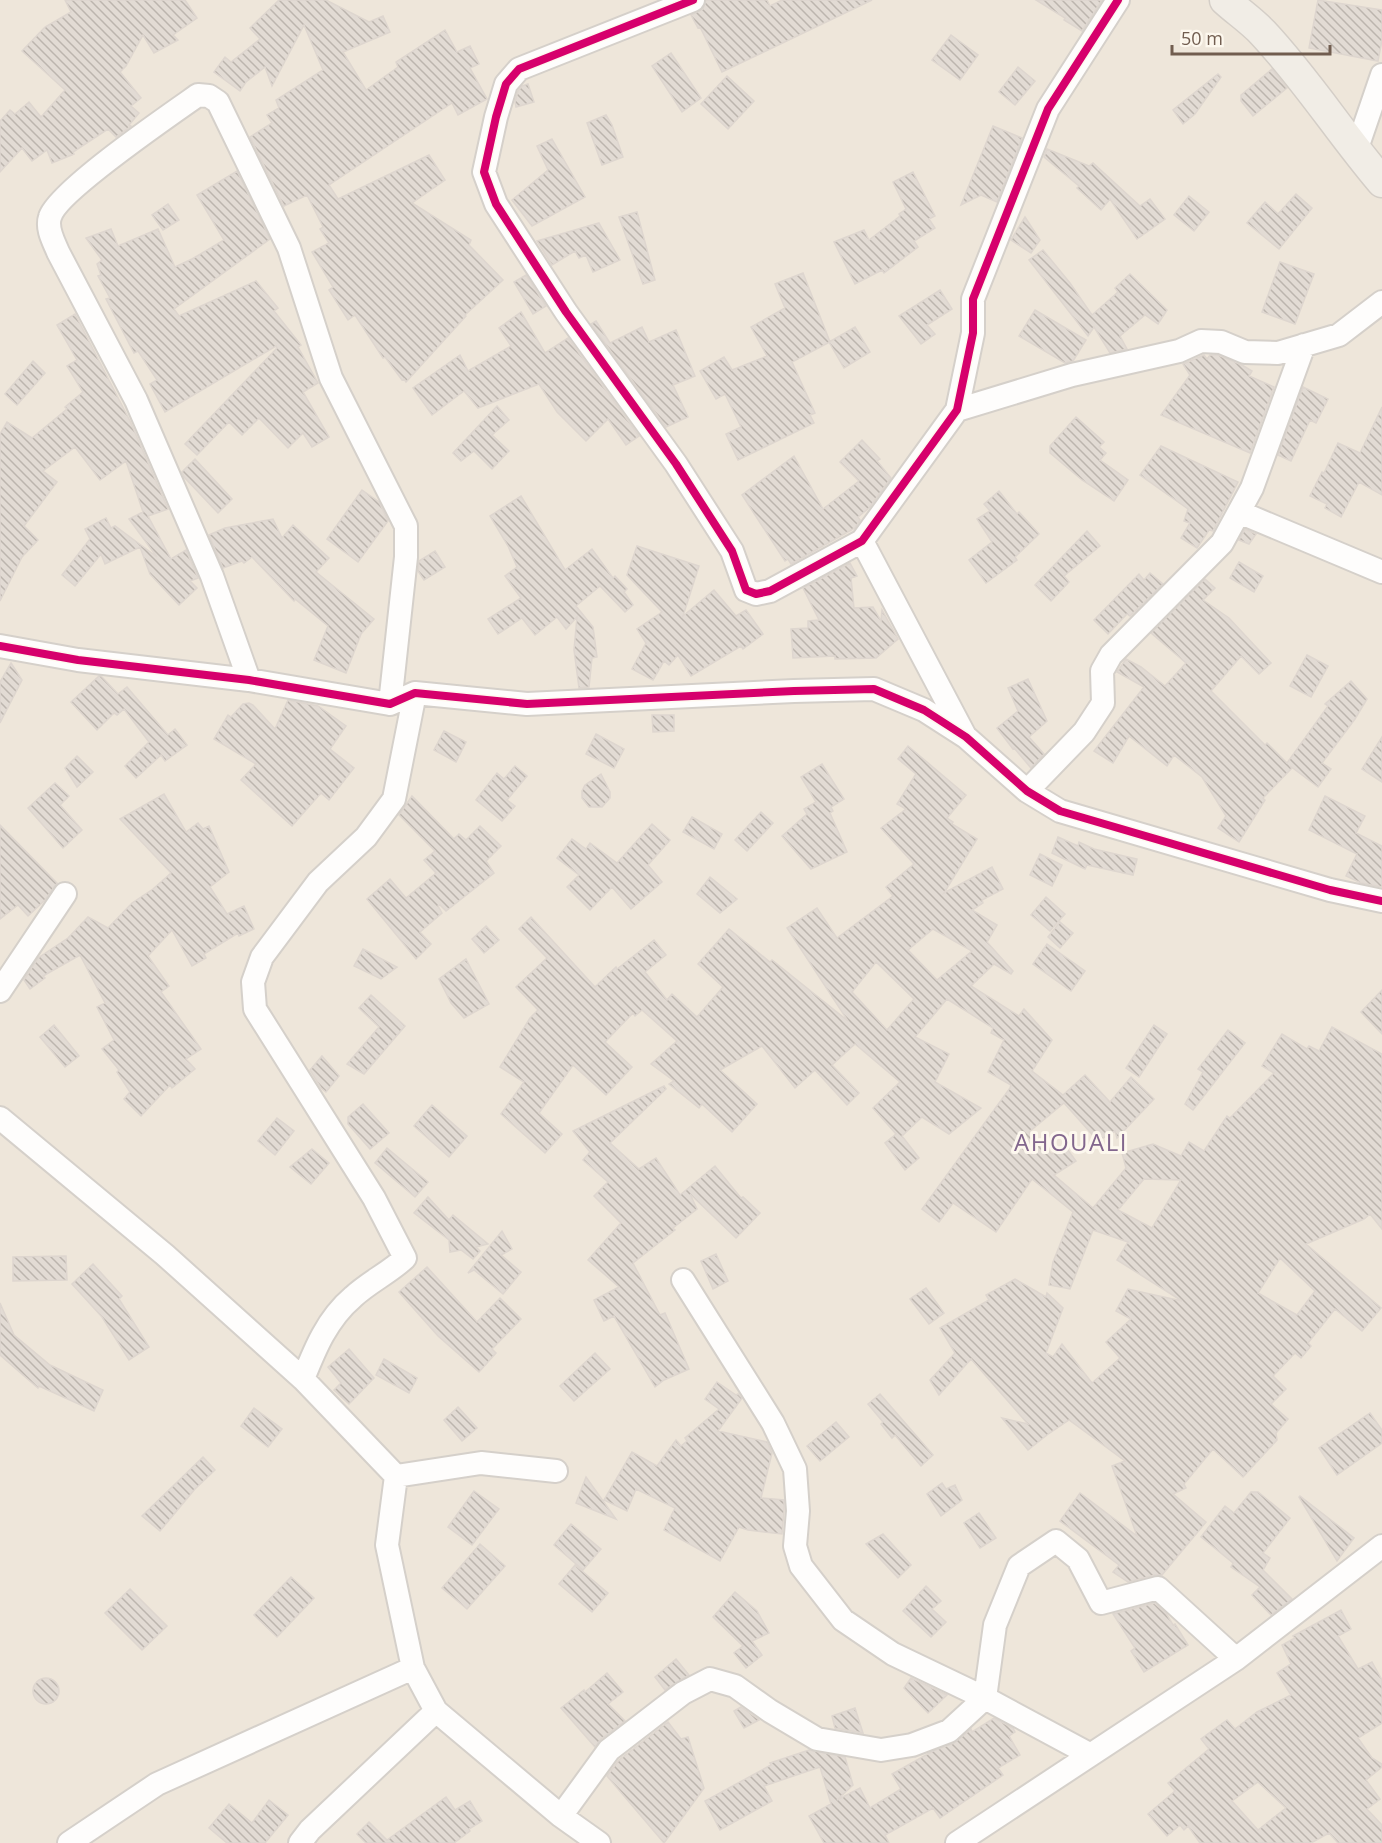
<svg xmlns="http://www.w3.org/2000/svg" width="1382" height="1843" viewBox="0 0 1382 1843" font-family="'Open Sans',sans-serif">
	<defs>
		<pattern id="building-back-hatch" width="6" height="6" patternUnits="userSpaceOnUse" patternTransform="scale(1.5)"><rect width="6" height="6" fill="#e2dbd4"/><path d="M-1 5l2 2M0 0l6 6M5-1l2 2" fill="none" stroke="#bcb5ae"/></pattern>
	</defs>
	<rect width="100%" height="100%" fill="#f6f3ec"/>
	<path fill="#eee6da" d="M0,0H1382V1843H0Z"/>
	<path fill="url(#building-back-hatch)" stroke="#ded6cf" stroke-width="1.5" fill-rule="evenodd" d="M65,0H185L197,18L173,35L178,40L154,53L143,35L126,66L120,72L141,98L131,106L139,113L129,125L131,126L116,137L108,129L73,152L74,154L52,163L47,150L32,161L22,148L0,172V121L10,110L15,114L29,102L41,117L65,90L22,51L45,27L71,12Z
		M279,0H326L369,22L383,16L390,32L343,52L366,90L398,67L396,62L445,30L457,52L470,46L479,64L470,68L487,99L458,115L452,103L329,185L338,199L429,155L445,180L412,203L471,240L469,245L503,280L465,315L466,316L406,382L404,379L402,380L385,357L383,358L355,315L348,320L329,290L333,287L312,252L329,243L320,229L323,227L307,195L284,206L250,137L272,123L267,115L279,108L276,100L323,70L304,25L272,86L265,67L246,82L240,91L214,72L225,57L231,62L260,39L250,28Z
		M706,0H767L770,6L782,0H872L722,72L700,27L698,28L691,15L703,9Z
		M1036,0H1102L1082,31L1064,20L1065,18Z
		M1318,0L1382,10V40L1378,61L1309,48Z
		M951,35L978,55L960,80L932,60Z
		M671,53L701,98L682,112L652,66Z
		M1018,67L1035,81L1015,105L999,92Z
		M1272,69L1287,88L1253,116L1241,101V95Z
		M1218,74L1221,77L1195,114L1183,124L1173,110Z
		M727,76L754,101L728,129L701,104Z
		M528,84L534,102L516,107L515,102L518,91L522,86Z
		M606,115L612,125L623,157L602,165L587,123Z
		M993,126L1022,138L997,202L981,195L961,205Z
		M552,139L585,197L532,226L512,200L548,170L537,146Z
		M1047,149L1089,166L1093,163L1140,206L1150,199L1165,219L1137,239L1110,199L1101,210L1077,188L1079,186L1044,157Z
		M237,171L270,239L174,309L179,316L256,281L278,308L274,311L301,345L298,347L318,383L303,392L329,437L312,447L303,433L288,448L259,418L242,435L229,422L197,455L185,444L277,348L276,346L165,412L150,384L157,380L138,351L134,353L106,299L110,298L98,276L101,275L97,264L102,260L86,238L111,229L118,246L158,229L175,267L192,259L224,240L197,195Z
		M913,172L935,216L929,219L935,228L914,241L918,247L884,273L882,270L855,284L834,242L864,230L869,240L900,216L899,214L906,209L893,182Z
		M1296,194L1312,208L1279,249L1247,223L1265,202L1278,214Z
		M1189,196L1209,212L1194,231L1174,215Z
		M168,204L179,220L163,230L152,215Z
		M637,212L655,280L643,284L619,217Z
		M1025,217L1040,240L1031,253L1011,240Z
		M599,223L620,260L593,272L586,255L579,258L575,251L552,265L537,241Z
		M1043,250L1070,283L1092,315L1118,292L1115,288L1130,274L1167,310L1158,324L1145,315L1120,336L1127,349L1110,353L1094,327L1088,336L1029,260Z
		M1280,262L1314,274L1295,324L1262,312Z
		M803,273L830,342L792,362L815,413L810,415L814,423L738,460L726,434L741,427L725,394L716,399L700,371L724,357L732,370L767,356L751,327L785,308L775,284Z
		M526,275L546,306L533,314L514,282Z
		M940,290L952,309L927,325L935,334L921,344L899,316Z
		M1035,310L1086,340L1073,361L1065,363L1019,336Z
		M521,312L545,353L568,338L639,436L626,445L608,419L586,441L557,412L539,384L478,408L464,391L432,415L413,388L460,355L468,371L511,346L499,328Z
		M75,314L130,421L168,509L148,516L171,559L186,550L198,578L190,581L197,588L179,605L150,574L140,547L105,564L101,554L75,586L62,575L90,539L85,529L106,518L111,528L115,526L157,557L129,519L143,512L126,461L100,480L75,447L43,471L57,482L24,526L38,540L22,557L0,601V434L7,422L32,438L67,409L65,407L83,392L67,366L77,360L57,325Z
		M596,321L610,343L642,327L649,342L676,330L695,376L673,385L688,417L666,427L591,324Z
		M855,327L870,352L844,368L829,342Z
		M1204,355L1207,359L1210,355H1218L1242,365L1252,371L1249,376L1274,387L1250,453L1161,415L1190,375L1183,364Z
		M33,361L45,373L17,405L5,394Z
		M1303,387L1328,399L1316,423L1310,420L1291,461L1278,455Z
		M497,406L509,420L492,435L509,451L492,469L474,451L461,461L453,453Z
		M1382,407V495L1359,482L1341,517L1325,508L1327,504L1310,496L1322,472L1324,473L1338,443L1360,453Z
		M1076,417L1104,442L1099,447L1106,453L1100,460L1128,480L1114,501L1082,480L1050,453V446Z
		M862,440L880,459L877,461L891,478L869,508L858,517L860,520L855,528L791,564L788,559L785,561L742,495L794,456L823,509L859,481L840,462Z
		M1161,446L1238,482L1213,531L1209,530L1197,548L1181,538L1190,523L1184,521L1188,509L1140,475Z
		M195,459L232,499L218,513L184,477L182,472Z
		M362,490L379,502L388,521L358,562L327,539Z
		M999,491L1017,514L1019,512L1039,534L1015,557L1017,560L986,583L969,560L992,542L977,519L990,511L984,504Z
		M521,496L565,570L592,549L613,578L615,576L627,589L624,592L633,605L625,612L600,586L576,606L593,627L597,657L592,658L589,687L579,688L574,650L577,617L566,629L557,617L535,635L522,618L498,634L488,619L521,598L505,576L517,567L508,546L490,516Z
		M273,519L282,538L293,525L329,558L316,572L374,619L361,634L346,673L314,660L328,626L295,599L294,601L252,557L244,563L242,561L223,568L209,535L225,528Z
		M1245,529L1256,534L1249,544L1239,540Z
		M1087,531L1100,546L1064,576L1069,582L1051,601L1035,585Z
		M637,546L699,566L683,616L714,590L736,616L746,610L763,634L743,649L741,646L691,676L678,655L669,665L664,661L653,680L632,669L646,643L637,629L662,612L627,575Z
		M435,551L445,567L424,580L418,571L419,561Z
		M1239,562L1263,576L1254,592L1230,578Z
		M850,563L857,576L851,578L854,608L873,607L881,621L882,610L898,639L876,658L835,659V656L793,658L791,629L808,628V621L819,620L803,588Z
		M1150,573L1163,584L1130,616L1127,614L1108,634L1094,620L1139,574L1144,580Z
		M1205,579L1215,588L1203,600L1229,618L1271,663L1259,674L1241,656L1211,691L1265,745L1267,743L1287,763L1328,706L1325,704L1351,681L1367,699L1355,719L1322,763L1331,769L1318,787L1290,766L1292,768L1263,798L1265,800L1239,842L1218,828L1226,816L1202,777L1174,755L1167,766L1129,736L1113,763L1094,751L1144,687L1117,672L1126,659L1141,667L1165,686L1186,663L1151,633Z
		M1307,655L1328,666L1311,697L1290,686Z
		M11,663L22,680L0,723V682Z
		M99,676H101L118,694L127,687L168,735L175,729L187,745L165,761L161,755L136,778L125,766L149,742L124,709L117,715L114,713L97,730L71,702Z
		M1028,679L1047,721L1029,737L1044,754L1031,768L1014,748L1013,749L997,728L1018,711L1008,688Z
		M288,700L318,706L346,726L330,749L354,768L329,800L321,793L292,826L241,780L256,764L214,739L228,715L231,717L243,704L249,703L253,705L275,729Z
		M652,715H674V731L653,732Z
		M444,731L466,742L456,762L434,750Z
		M596,734L624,749L614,768L586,754Z
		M1382,737V782L1362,769Z
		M908,746L966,795L947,818L953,822L952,824L977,839L944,893L992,867L1003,889L982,900L983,903L972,910L997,925L987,942L1013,971L1011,974L994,964L971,986L1019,1016L1024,1009L1052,1040L1032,1071L1063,1095L1085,1075L1110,1102L1131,1077L1154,1099L1117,1138L1115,1131L1098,1141L1064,1103L1029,1132L1052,1154L1065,1146L1076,1161L1054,1175L1093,1208L1126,1168L1122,1153L1153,1144L1181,1156L1189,1142L1204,1151L1227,1116L1230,1118L1274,1073L1262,1066L1282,1034L1307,1049L1309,1046L1319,1051L1332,1027L1382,1054V1229L1370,1214L1364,1219L1306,1244L1381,1308L1362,1331L1335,1309L1308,1343L1311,1346L1301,1358L1295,1353L1273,1376L1286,1389L1271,1404L1288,1419L1276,1433L1277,1440L1243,1477L1213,1449L1184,1484L1186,1488L1173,1494L1206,1522L1162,1575H1155L1128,1582L1113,1572L1119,1565L1060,1521L1080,1493L1137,1536L1112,1466L1125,1461L1069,1420L1047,1435L1028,1450L1002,1418L1028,1424L971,1359L939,1395L930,1380L955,1353L940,1328L989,1300L986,1295L1015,1279L1046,1297L1047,1293L1063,1308L1046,1353L1053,1357L1062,1344L1092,1383L1120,1358L1106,1342L1131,1319L1116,1311L1128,1289L1182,1301L1117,1260L1128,1242L1093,1230L1070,1289L1049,1285L1053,1262L1073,1212L1032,1179L996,1232L953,1203L939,1222L922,1209L1010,1088L1011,1085L988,1072L1004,1040L991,1033L993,1028L947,999L915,1037L949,1054L935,1082L981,1108L949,1134L922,1117L902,1136L919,1158L905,1170L885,1143L896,1134L873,1108L900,1082L855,1044L832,1065L859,1093L847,1105L815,1070L795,1088L762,1046L720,1070L757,1104L732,1132L702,1104L699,1108L669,1084L674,1081L651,1064L677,1041L642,1010L635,1016L633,1013L605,1042L632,1067L606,1095L573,1065L539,1113L562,1134L545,1153L501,1114L524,1082L500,1067L530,1018L538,1010L516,987L547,958L519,929L531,917L595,987L616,967L617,969L654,940L666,955L645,972L667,1000L672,994L697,1017L723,987L698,964L729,929L770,962L772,960L848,1021L787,928L817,908L837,938L893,896L886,887L914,864L881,828L906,809L897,804L916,774L898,759ZM933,929L972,951L937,980L908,950ZM876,962L914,999L887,1030L852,992ZM1144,1179L1181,1180L1152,1228L1118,1210ZM1280,1258L1315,1291L1297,1315L1258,1293Z
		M77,756L93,772L77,787L65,768Z
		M822,764L844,799L831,807L833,811L830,813L847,852L811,869L782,836L807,814L804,809L816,802L801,777Z
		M515,766L527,776L507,800L515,806L502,821L476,800L497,773L504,779Z
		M601,774L610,792V798L602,807H589L582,798V791L585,785Z
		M55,783L69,796L60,805L82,830L63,848L28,808Z
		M164,794L186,832L198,823L203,829L209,826L229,872L210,887L227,914L244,906L254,929L239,936L238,933L204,954L206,958L192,966L172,930L148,956L169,986L161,992L201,1049L186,1059L195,1069L172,1088L170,1085L141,1116L124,1099L130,1092L117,1072L119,1070L102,1049L114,1040L97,1007L105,1003L80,955L43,976L45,978L30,989L24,980L38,958L68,938L88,917L108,928L132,903L153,889L171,873L120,819Z
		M412,796L454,839L459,834L466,840L480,826L501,846L486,861L494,873L446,911L440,905L438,906L442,913L420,932L431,944L416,959L367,899L390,879L406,898L436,873L424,860L435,851L399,815Z
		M1325,796L1365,816L1356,833L1382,846V887L1361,883L1346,876L1357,854L1309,830Z
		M761,812L773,823L747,851L735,840Z
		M692,817L722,834L714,849L683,832Z
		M652,824L670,840L648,865L662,882L631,909L612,887L590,910L567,887L579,875L557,858L572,839L586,849L590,843L617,863Z
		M0,825L57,883L45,900L28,916L18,905L0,919Z
		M1058,837L1078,846L1079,842L1094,849L1137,859L1133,875L1087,865L1085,869L1052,853Z
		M1040,854L1062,865L1052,886L1030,875Z
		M710,877L737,899L720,913L697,894Z
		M1046,897L1065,914L1050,931L1031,915Z
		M1060,922L1073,933L1060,948L1048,937Z
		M486,926L499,940L484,953L472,939Z
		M1047,944L1085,971L1071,991L1033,964Z
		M363,949L397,967L381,979L354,966Z
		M466,959L489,1004L464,1018L451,1003L439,979Z
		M1382,990V1034L1361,1012Z
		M371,995L405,1026L364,1074L347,1064L379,1027L359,1008Z
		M54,1025L79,1056L65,1067L40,1037Z
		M1154,1025L1167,1034L1139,1077L1126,1068Z
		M1228,1030L1245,1043L1193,1110L1185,1104L1203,1072L1198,1069Z
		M322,1056L339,1076L326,1092L321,1088L310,1070Z
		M664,1086L666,1089L610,1143L639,1169L656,1158L680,1195L715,1166L741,1198L743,1197L760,1213L736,1238L690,1194L697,1209L673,1228L675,1230L633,1263L660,1315L665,1313L689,1369L664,1380L655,1387L614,1316L604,1321L594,1300L619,1287L588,1260L621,1223L594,1196L608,1182L583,1160L590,1152L573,1131Z
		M363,1104L389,1133L370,1149L348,1124V1117Z
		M432,1105L467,1136L449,1157L414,1126Z
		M277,1118L294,1131L275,1155L258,1141Z
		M387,1148L428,1182L415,1197L375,1163Z
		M312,1149L329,1163L311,1184L290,1167Z
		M428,1197L449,1220L453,1215L488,1244L476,1247L480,1251L473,1259L461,1250L450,1252L449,1240L414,1213Z
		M502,1231L512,1249L501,1255L521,1272L503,1294L474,1270L468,1273Z
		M716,1254L728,1281L713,1289L701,1261Z
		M66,1256L67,1280L13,1281V1257Z
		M93,1264L122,1296L119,1299L149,1347L129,1360L102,1317L72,1284Z
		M427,1267L477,1322L500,1298L521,1319L492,1349L496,1353L479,1372L438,1336L399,1292Z
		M926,1288L944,1313L929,1324L910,1299Z
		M0,1303L14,1335L50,1365L103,1390L94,1411L39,1386L38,1388L0,1355Z
		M349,1349L374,1378L349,1404L334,1390L341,1383L328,1367Z
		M595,1353L610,1369L574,1401L560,1386Z
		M384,1359L417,1378L409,1393L376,1375Z
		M717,1382L736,1395L738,1394L742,1398L718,1431L767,1442L772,1453L761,1498L784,1500V1511L782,1534L748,1530L739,1527L720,1561L664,1530L675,1508L636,1489L627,1511L604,1500L632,1452L657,1466L676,1440L681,1446L687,1441L685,1438L719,1409L705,1399Z
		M880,1394L933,1455L921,1466L895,1435L892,1438L881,1424L883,1422L868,1404Z
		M458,1407L477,1428L462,1441L444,1420Z
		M254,1408L282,1429L268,1447L241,1426Z
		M1370,1413L1382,1430V1443L1337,1475L1319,1448Z
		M836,1422L849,1437L820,1461L807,1446Z
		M203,1457L215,1470L195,1489L160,1531L142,1516Z
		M586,1477L616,1519L576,1503Z
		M942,1483L946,1489L955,1485L962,1500L941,1516L927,1494Z
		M474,1491L499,1509L472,1545L448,1527Z
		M1251,1492H1258L1290,1518L1263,1553L1270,1558L1263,1570L1292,1599L1271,1615L1252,1595L1260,1587L1231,1567L1233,1563L1201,1537L1225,1506L1234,1513Z
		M1300,1496L1354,1538L1337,1561L1299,1497Z
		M979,1513L996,1538L980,1548L964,1523Z
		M571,1524L601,1549L583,1570L554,1545Z
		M883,1534L911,1565L898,1578L866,1544Z
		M480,1544L505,1566L467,1609L442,1588Z
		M575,1565L608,1593L592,1612L559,1584Z
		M291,1577L314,1598L277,1637L254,1615Z
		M926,1586L941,1601L932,1609L946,1622L931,1637L903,1611Z
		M130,1589L167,1626L142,1650L105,1613Z
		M735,1592L757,1611L769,1633L752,1641L762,1655L746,1668L734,1653L743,1646L713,1617Z
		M1154,1603L1166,1613L1173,1625L1175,1624L1188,1645L1144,1672L1131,1651L1135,1648L1113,1614Z
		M1341,1610L1351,1629L1338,1636L1358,1669L1372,1662L1382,1680V1723L1358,1738L1372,1758L1382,1764V1767L1366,1780L1380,1799L1367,1809L1382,1825V1843H1338L1329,1833L1311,1843H1200L1188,1826L1184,1830L1180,1825L1167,1836L1148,1814L1175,1791L1168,1783L1209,1749L1201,1739L1227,1720L1235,1729L1257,1712L1291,1695L1277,1673L1291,1664L1282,1645L1295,1638L1293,1636ZM1258,1782L1286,1808L1258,1830L1232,1801Z
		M676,1659L689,1675L665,1690L655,1677Z
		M607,1673L623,1692L608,1704L625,1721L601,1739L595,1747L561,1708L584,1690L585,1692Z
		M33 1691a13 13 0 1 1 26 0a13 13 0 1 1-26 0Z
		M911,1678L947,1695L928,1713L904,1688Z
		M741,1707L758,1719L759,1720L744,1728L734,1711Z
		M855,1708L863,1733L835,1728L832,1716Z
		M994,1718L1013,1728L1015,1732L1009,1736L1020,1755L998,1768L1003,1775L940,1818L933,1808L885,1835L889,1843H824L809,1816L831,1804L820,1767L764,1786L772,1801L720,1830L705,1801L771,1765L770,1763L809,1750L845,1757L853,1785L837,1800L860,1788L870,1808L901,1789L892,1774L933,1751L954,1743L971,1729L972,1732Z
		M668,1722L681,1739L688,1737L704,1788L664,1843L607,1776L619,1760Z
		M446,1797L455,1810L470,1801L482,1821L469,1829L470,1831L454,1843H366L357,1834L369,1822L387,1840Z
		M269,1800L288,1815L265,1843H227L209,1828L229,1804L252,1823Z"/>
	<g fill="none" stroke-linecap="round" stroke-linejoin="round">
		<g stroke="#d5d0ca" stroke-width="26">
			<path id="minor" d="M693,0L519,69L506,84L496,117L484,172L496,204L566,312L676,464L732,551L746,590L756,594L770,591L862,541L957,410L973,333V299L1048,109L1118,0
				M1356,151L1382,75
				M957,410L1072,375L1179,351L1201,341L1221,342L1245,352L1278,353L1339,335L1382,302
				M1239,512L1382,572
				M862,541L965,736
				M0,646L78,660L249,680L390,704L415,693L527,704L794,691L874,689L924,710L966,737L1027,791L1060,811L1330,890L1382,901
				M249,680L212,576L136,400L58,252C54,242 46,229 50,217C57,192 171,114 198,95L209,96L218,102L289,248L331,378L406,526V557L390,704
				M1027,791L1084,732L1103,703L1102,671L1111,655L1222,543L1252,488L1304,345
				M0,991L65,894
				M0,1118L165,1255L303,1379L396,1476
				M683,1280L773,1423L795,1469L798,1511L795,1546L801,1566L843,1620L893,1654L985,1698L1089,1754
				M303,1379C315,1349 327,1319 353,1297C369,1282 389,1273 405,1258L374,1198L255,1009L253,982L262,957L318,882L366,837L394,799L415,693
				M556,1471L481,1463L396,1476L387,1545L413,1668L436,1711L561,1816L599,1843
				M561,1816L609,1750L683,1693L710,1679L735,1686L770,1711L817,1739L881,1750L912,1745L949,1731L985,1698L995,1625L1019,1566L1056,1541L1078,1559L1101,1603L1158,1588L1236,1659
				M69,1843L157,1784L413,1668
				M300,1843L310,1830L436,1711
				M957,1843L1236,1659L1382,1546"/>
		</g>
		<g stroke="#d4cec7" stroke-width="33">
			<path id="major" d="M1225,0C1237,11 1252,21 1263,33C1307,80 1341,134 1382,182"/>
		</g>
		<use href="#minor" stroke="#fefdfc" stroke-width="22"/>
		<use href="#major" stroke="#f1ede6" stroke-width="30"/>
		<g stroke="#fdf8ee" stroke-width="11">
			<path id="cycleway" d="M693,0L519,69L506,84L496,117L484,172L496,204L566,312L676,464L732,551L746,590L756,594L770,591L862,541L957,410L973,333V299L1048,109L1118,0
				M0,646L78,660L249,680L390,704L415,693L527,704L794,691L874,689L924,710L966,737L1027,791L1060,811L1330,890L1382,901"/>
		</g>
		<use href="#cycleway" stroke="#d6006c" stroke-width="8"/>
	</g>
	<g text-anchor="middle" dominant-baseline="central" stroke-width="6" stroke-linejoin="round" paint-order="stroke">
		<g font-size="24" letter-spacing="1.5" fill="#82668d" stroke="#fdf8ee">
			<text x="1071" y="1141">AHOUALI</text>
		</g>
	</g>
	<path d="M1172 45v9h158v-9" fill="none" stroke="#715d4f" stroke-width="3"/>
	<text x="1181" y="45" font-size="18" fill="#715d4f" stroke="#fdf8ee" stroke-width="4.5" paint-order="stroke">50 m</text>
</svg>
